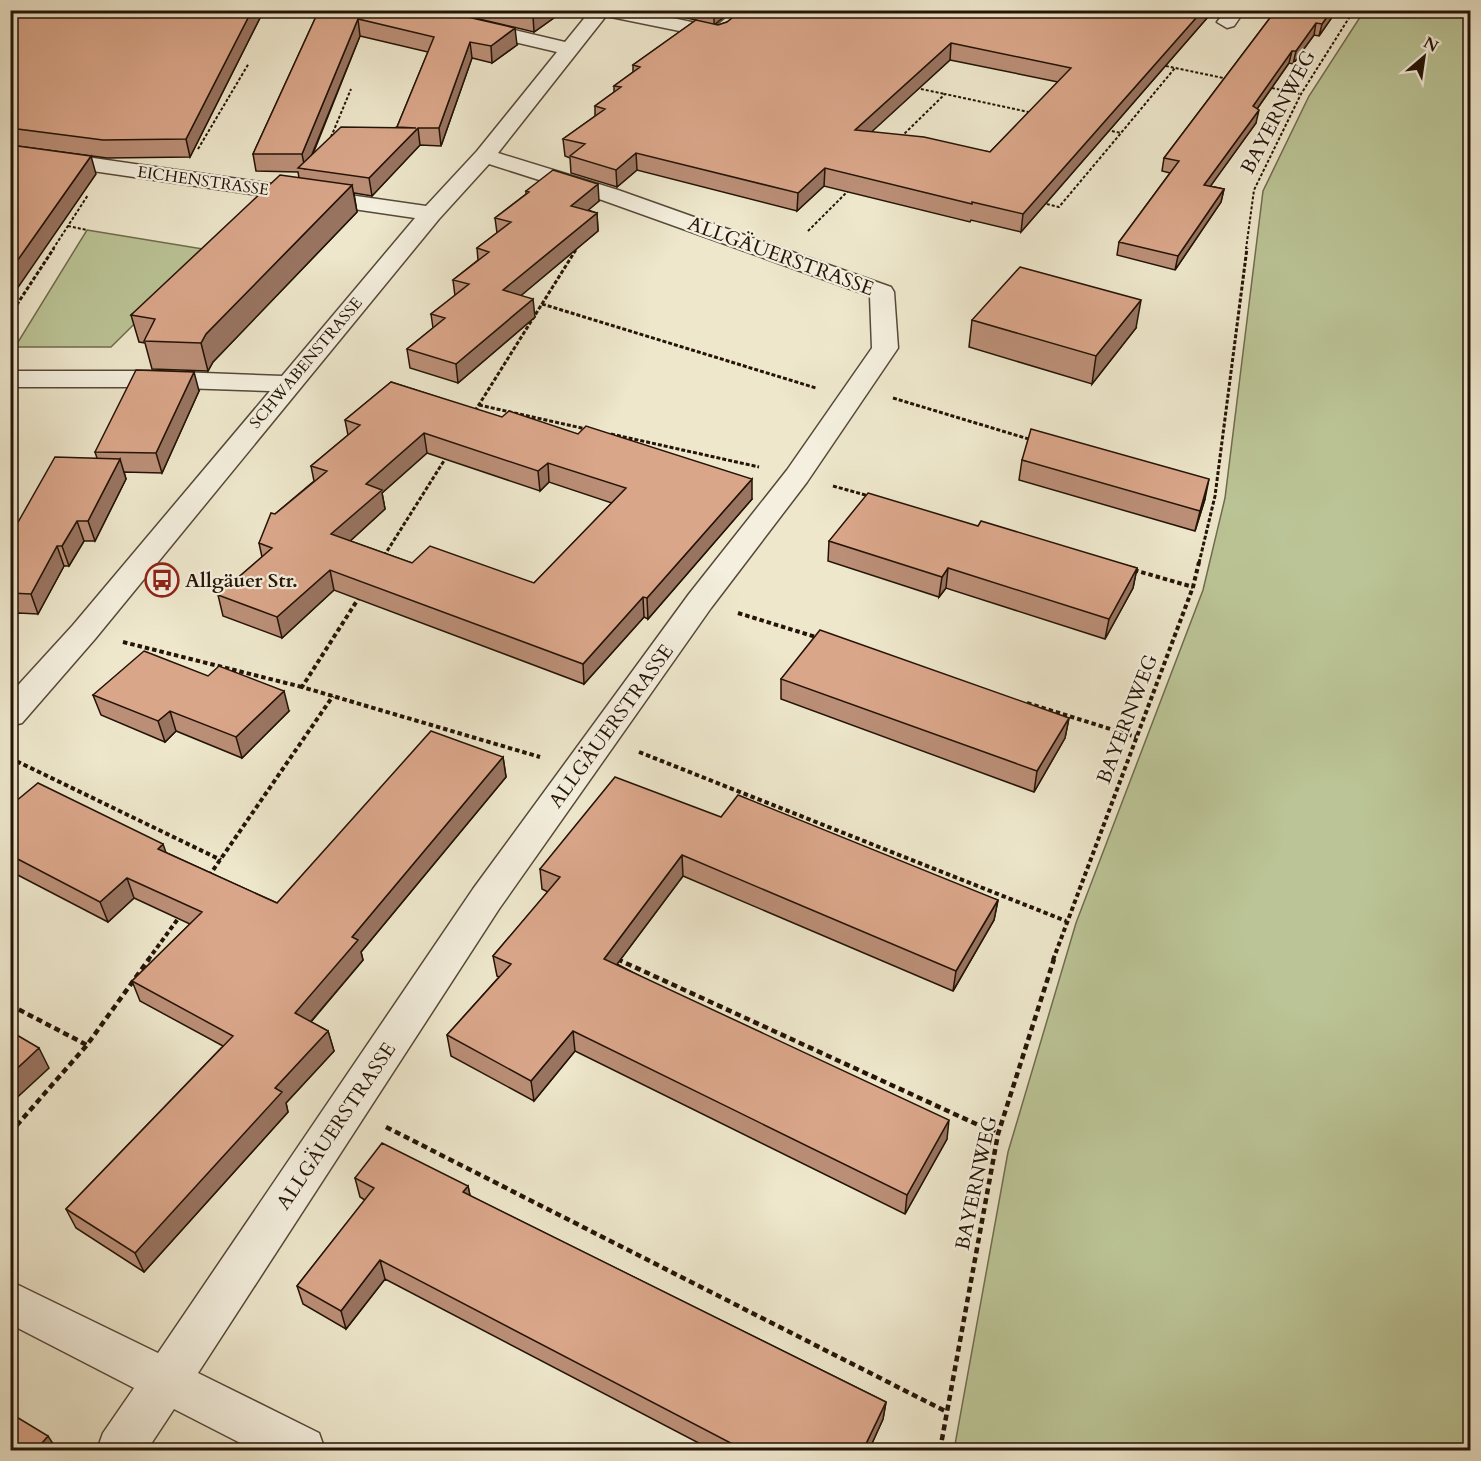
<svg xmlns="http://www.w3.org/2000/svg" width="1481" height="1461" viewBox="0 0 1481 1461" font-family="Cardo,serif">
	<rect width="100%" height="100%" fill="#eee7cc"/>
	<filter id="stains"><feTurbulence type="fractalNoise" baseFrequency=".00333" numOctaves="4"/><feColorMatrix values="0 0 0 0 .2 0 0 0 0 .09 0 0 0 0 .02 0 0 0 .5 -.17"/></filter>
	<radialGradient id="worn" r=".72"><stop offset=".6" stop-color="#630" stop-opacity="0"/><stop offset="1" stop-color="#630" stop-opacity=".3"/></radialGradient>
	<path fill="#bbc496" stroke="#706c4e" stroke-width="1.5" d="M1364,11H1470V1450H954L1008,1152L1076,923L1203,590L1225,498L1263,191L1309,96Z
		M87,230L209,250L111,347H15Z"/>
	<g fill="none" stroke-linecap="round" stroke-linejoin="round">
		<g stroke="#564838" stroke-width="3">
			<path id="minor" d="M393,10H429L565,42L591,10H635L715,27L736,10H758L726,37L719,39L606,16L498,153L618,190L891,287L894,292L898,348L807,482L711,608L499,909L198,1373L319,1433L325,1450H254L174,1409L147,1450H97L103,1433L134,1388L10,1324V1281L158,1353L473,889L689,594L787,470L872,348L870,296L602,200L489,164L439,219L95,639L22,723L10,726V694L73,625L270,391L152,387H10V371H152L282,376L415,218L10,159V146L426,206L477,151L557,52L395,14Z
				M1226,10H1245L1234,26L1227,28L1217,22Z"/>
		</g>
		<path stroke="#241306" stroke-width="2" stroke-dasharray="3 2" stroke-linecap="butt" d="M1161,65L1228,79
			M1267,87L1301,94
			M916,88L945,94
			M1107,130L1121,133L1175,68
			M331,137L351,89
			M901,137L945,94L1033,113
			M198,149L249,63
			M1042,203L1059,207L1121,133
			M68,226L87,230
			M808,231L849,190
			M53,249L88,195
			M576,249L579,245
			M1246,249L1254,190L1301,94L1354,10"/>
		<path stroke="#241306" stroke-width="3" stroke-dasharray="4 2" stroke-linecap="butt" d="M542,304L816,388
			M10,315L54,248
			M893,398L1032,440
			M479,405L586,429
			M475,411L577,248
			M611,434L759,467
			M833,486L869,496
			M384,556L447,456
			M1199,563L1215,496L1247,248"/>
		<path stroke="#241306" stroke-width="4" stroke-dasharray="4.5 3" stroke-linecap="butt" d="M1134,570L1193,587
			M360,596L302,687L540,757
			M738,613L819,638
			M123,642L302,687
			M1027,703L1136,737
			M639,752L1066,921
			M10,758L221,860
			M209,876L333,696
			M615,958L620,960
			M148,960L180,916
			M1053,960L1193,587L1199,562"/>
		<path stroke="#241306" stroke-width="4.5" stroke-dasharray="6 4" stroke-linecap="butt" d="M617,959L998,1134
			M10,1005L87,1045
			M386,1127L947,1412
			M10,1133L87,1045L149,959
			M940,1450L998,1134L1054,959"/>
		<use href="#minor" fill="#f4efde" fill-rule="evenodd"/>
	</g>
	<path fill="#bb8f77" stroke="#241306" stroke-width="1.5" fill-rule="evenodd" d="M10,10H264L190,157L107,158L10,145Z
		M319,10L517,45L492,63L472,58L441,146L420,145L372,196L354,193L357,212L213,362L208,371L152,369L145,343L139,342L131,315L299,178L298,172L256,171L253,154ZM360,36L428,52L397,127L313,154Z
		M441,10H565L534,32Z
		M650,10H732L715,24L718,25L727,22L742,10H1214L1021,232L971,220L970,222L824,186L797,211L637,170L617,187L571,173L570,158L565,156L563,139L595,116V106L614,92V86L633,72V65L696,20ZM950,60L1058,82L990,152L871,132Z
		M1276,10H1337L1319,36L1314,35L1293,64L1289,63L1257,109L1256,123L1210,186L1224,189L1221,202L1175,270L1117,255L1119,242L1170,173L1162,171L1164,158Z
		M526,191L599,201L588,210L597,213L598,231L521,295L535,317L458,383L410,368L407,349L433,328L431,314L455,296L453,280L478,260L477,248L497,233L495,218L526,194Z
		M972,320L1136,328L1092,384L969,347Z
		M391,382L752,499L648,619L644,617L584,684L334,590L282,638L223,616L218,595L262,557L259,543L275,514L314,481L311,466L348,435L345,420ZM427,453L540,491L549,482L612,503L534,583L412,563L350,541L385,509L382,493Z
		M199,391L162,473L124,472L126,479L95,541H84L69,566H64L38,614L18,613L10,626V523L17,524L97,458L95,452Z
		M1022,460L1205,499L1195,531L1019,480Z
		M978,526L1137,568L1133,588L1105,639L946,588L939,597L828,561L829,541Z
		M781,679L1069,718L1065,738L1034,792L781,699Z
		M93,695L289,711L242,758L176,731L165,742L101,715Z
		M503,757L506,777L361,952L363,960L311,1022L328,1031L334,1051L286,1103L288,1112L144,1272L76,1228L66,1209L223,1046L140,1001L132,981L190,924L134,898L108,922L10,871V806L167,853L277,903Z
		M721,817L998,900L994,920L953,991L683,876L617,964L947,1139L905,1214L575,1051L534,1101L451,1056L447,1035L499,977L497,976L493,956L548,892L542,889L540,869Z
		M355,1178L468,1186L470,1196L886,1402L883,1419L869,1450H712L385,1279L346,1329L303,1304L297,1286L365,1200L360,1197Z"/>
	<path fill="#997461" stroke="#241306" stroke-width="1.5" d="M252,10H264L190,157L186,139Z
		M541,10H565L534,32L533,16Z
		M714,10H732L714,25Z
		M1203,10H1214L1021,232L1023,214Z
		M1332,10H1337L1319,36L1322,24Z
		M358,19L360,36L306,169H305L302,154Z
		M1316,23L1314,35L1293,64L1296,51Z
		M515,28L517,45L492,63L491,46Z
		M470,42L472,58L441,146L439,128Z
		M951,43L950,60L854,148L855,130Z
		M1292,51L1289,63L1250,119L1253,106Z
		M1259,110L1256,123L1202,198L1204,185Z
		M418,128L420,145L372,196L369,178Z
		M636,153L637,170L617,187L616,170Z
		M91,156L96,174L10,299V271Z
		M825,168L824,186L797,211L798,193Z
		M598,184L599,201L572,224L571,206Z
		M352,185L357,212L213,362L208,371L201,343L206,334Z
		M1224,189L1221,202L1175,270L1178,256Z
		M597,213L598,231L505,309L503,290Z
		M533,299L535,317L458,383L456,364Z
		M1141,300L1136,328L1092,384L1096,356Z
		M194,372L199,391L162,473L156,453Z
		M424,433L427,453L382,493L385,509L336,554L331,534L366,484Z
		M120,459L126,479L95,541L88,521Z
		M548,463L549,482L540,491L538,471Z
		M752,479V499L648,619L647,598Z
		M1209,479L1205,499L1195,531L1200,511Z
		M77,521L84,541L69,566L62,546Z
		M57,546L64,566L38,614L31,594Z
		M948,568L946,588L939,597L942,577Z
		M1137,568L1133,588L1105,639L1109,619Z
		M330,570L334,590L282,638L277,617Z
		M10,594L18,613L10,626Z
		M643,597L644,617L584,684L583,664Z
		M284,691L289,711L242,758L236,737Z
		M170,711L176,731L165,742L158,721Z
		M1069,718L1065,738L1034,792L1037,771Z
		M503,757L506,777L361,952L363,960L301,1033L295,1013L352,937Z
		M163,844L170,864L158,849Z
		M682,855L683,876L606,979L604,959Z
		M127,878L134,898L108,922L100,902Z
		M998,900L994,920L953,991L956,971Z
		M328,1031L334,1051L286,1103L288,1112L144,1272L135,1253L275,1088Z
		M573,1031L575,1051L534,1101L531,1081Z
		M39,1048L49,1068L10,1104V1075Z
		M949,1120L947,1139L905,1214L907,1195Z
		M468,1186L472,1205L463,1192Z
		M380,1260L385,1279L346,1329L341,1311Z
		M886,1402L883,1419L869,1450H863Z
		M48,1436L57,1450H36Z"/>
	<path fill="#daa68a" stroke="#241306" stroke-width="1.5" fill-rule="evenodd" d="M10,10H252L186,139L103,140L10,128Z
		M319,10H437L515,28L491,46L470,42L439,128H418L369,178L298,168L341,127L416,128L397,127L434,37L358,19L302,154H253Z
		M508,10H541L533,16Z
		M742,10H1203L1023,214L972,202V204L825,168L798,193L636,153L616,170L570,156L585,144L563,139L605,109L595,106L621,87L614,86L640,67L633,65L696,20L718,25L727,22ZM951,43L1071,68L990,152L924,137L855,130Z
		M1276,10H1332L1322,24L1316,23L1296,51H1292L1253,106L1259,110L1204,185L1224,189L1178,256L1119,242L1179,161L1164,158Z
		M10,145L91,156L10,271Z
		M553,170L598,184L571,206L597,213L503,290L533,299L456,364L407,349L445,318L431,314L469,284L453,280L489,252L477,248L511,222L495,218L529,192L526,191Z
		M280,175L352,185L206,334L201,343L144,341L155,319L131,315Z
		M1020,267L1141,300L1096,356L972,320Z
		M136,370L194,372L156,453L95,452Z
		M391,382L502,417L509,411L578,434L586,426L752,479L647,598L643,597L583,664L330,570L277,617L218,595L272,548L259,543L271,513L275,514L327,471L311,466L360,425L345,420ZM424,433L538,471L548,463L626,488L534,583L430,546L412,563L331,534L382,490L366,484Z
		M1031,429L1209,479L1200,511L1022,460Z
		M55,457L120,459L88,521H77L62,546H57L31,594L10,593V523L17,524Z
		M868,493L978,526L981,521L1137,568L1109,619L948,568L942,577L829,541Z
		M820,630L1069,718L1037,771L781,679Z
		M144,651L208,676L219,666L284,691L236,737L170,711L158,721L93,695Z
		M431,731L503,757L352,937L358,940L295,1013L328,1031L275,1088L282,1092L135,1253L66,1209L233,1036L132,981L202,912L127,878L100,902L10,855V806L38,783L163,844L158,849L277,903Z
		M615,777L721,817L738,795L998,900L956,971L682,855L604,959L949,1120L907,1195L573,1031L531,1081L447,1035L511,964L493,956L560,877L540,869Z
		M10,1031L39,1048L10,1075Z
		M382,1143L468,1186L463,1192L886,1402L863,1450H744L380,1260L341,1311L297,1286L374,1188L355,1178Z
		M10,1413L48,1436L36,1450H10Z"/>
	<defs>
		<g id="bus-ring" transform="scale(1.725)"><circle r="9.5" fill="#f4efde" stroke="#8f2418" stroke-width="1.5"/><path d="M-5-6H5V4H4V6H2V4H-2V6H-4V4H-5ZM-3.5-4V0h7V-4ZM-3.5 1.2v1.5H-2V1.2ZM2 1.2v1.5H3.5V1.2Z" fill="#8f2418"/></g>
	</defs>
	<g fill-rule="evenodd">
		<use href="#bus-ring" x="162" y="580"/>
	</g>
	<g text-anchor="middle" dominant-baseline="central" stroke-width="4.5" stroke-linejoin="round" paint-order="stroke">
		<g font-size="16" fill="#241306" stroke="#f4efde">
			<text transform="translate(203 181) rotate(8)">EICHENSTRASSE</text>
			<text transform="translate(306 363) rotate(-50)">SCHWABENSTRASSE</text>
		</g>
		<g font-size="20" fill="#241306" stroke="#f4efde">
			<text transform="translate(1278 112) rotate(-62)">BAYERNWEG</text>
			<text transform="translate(781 256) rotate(20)">ALLGÄUERSTRASSE</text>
			<text transform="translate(1127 719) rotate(-69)">BAYERNWEG</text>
			<text transform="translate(611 726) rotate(-54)">ALLGÄUERSTRASSE</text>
			<text transform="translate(336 1126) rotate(-56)">ALLGÄUERSTRASSE</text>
			<text transform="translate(976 1183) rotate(-78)">BAYERNWEG</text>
		</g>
		<g font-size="20" font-weight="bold" fill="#241306" stroke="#f4efde" text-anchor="start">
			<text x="185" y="580">Allgäuer Str.</text>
		</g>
	</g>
	<rect width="1481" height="1461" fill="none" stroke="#eee7cc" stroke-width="36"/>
	<rect x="12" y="12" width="1457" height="1437" fill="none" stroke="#241306" stroke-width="3"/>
	<rect x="18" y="18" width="1445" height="1425" fill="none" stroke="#241306" stroke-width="1.5"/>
	<g transform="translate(1424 57) rotate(29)" stroke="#f4efde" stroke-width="4.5" paint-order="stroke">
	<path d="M0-4.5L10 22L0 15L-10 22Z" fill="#241306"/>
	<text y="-9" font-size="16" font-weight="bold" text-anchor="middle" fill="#241306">N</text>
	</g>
	<rect width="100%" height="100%" filter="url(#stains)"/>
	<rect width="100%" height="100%" fill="url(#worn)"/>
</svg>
